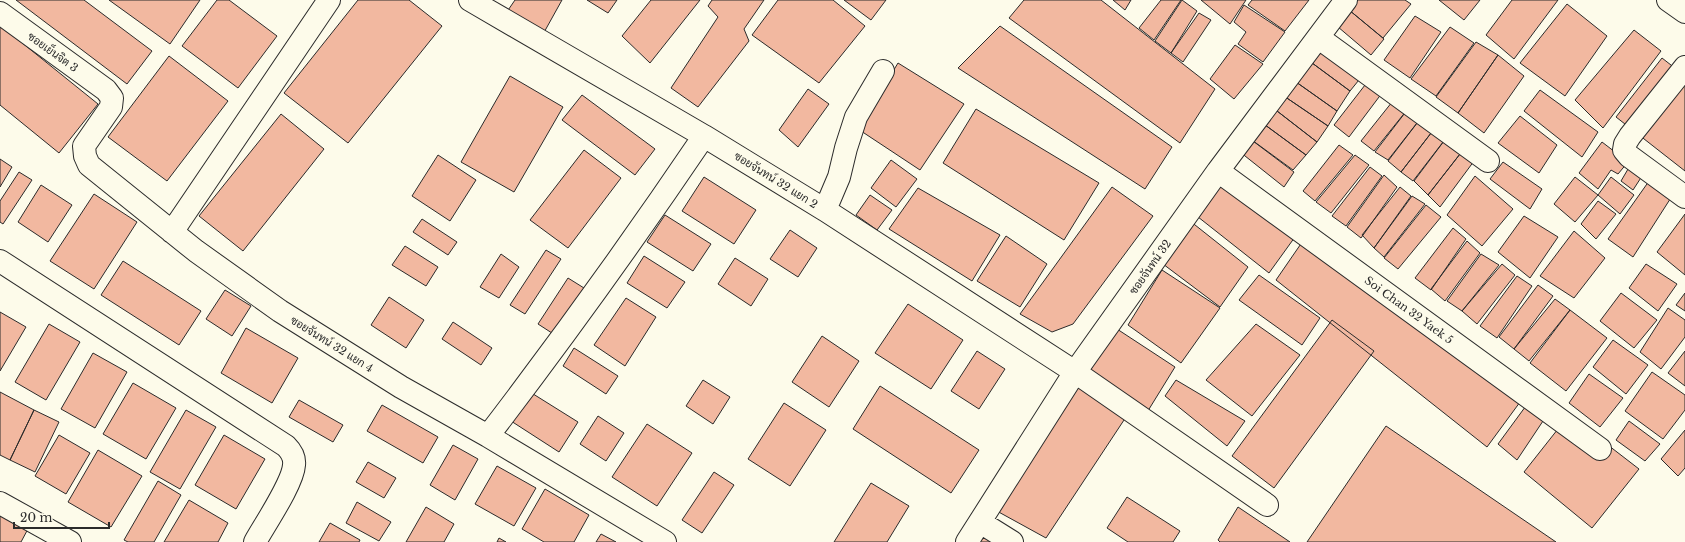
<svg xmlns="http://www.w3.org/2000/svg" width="1685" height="542" viewBox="0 0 1685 542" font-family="'Libre Baskerville',Sarabun,serif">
	<rect width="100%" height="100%" fill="#fdfbea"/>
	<path fill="#f2b8a0" stroke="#2b2b2b" d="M16,0H84L152,51L127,84Z
		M109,0H200L170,44Z
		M217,0H229L277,36L238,88L182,46Z
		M358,0H409L442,26L348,143L284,93Z
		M515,0H562L542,36L502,19Z
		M587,0H617L608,13Z
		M651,0H700L650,63L622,36Z
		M712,0H764L744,29L749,41L698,107L671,88L718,17L708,6Z
		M778,0H833L865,26L819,83L752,35Z
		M844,0H886L871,20Z
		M1024,0H1101L1215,89L1180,143L1009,18Z
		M1113,0H1131L1125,10Z
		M1161,0H1181L1154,40L1139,28Z
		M1182,0L1197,11L1171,53L1155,41Z
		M1201,0H1246L1230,24Z
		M1252,0H1309L1285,31L1248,5Z
		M1346,0H1405L1411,4L1383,38L1343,5Z
		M1439,0H1480L1464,20Z
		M1512,0H1558L1514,59L1486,35Z
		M1567,4L1607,36L1565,96L1520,63Z
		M1244,5L1285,32L1263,62L1238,44L1246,32L1234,22Z
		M1343,5L1384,39L1371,55L1331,21Z
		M1199,13L1211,20L1183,62L1171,53Z
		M1415,16L1441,32L1410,78L1384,60Z
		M0,25L98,104L59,153L0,105Z
		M1000,26L1172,147L1145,189L958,68Z
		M1450,27L1474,43L1436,96L1411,79Z
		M1634,30L1661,51L1603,128L1575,100Z
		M1476,42L1498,55L1458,113L1436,97Z
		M1235,45L1263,64L1234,99L1210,79Z
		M1318,45L1363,75L1350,91L1304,57Z
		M1498,55L1524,76L1484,133L1458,113Z
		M169,56L228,101L167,181L108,137Z
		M1304,57L1350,91L1337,111L1289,77Z
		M1662,58L1685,76V171L1616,117Z
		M898,63L964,104L920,170L858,129Z
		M510,76L563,107L514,192L461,162Z
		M1372,76L1385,89L1349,137L1334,125Z
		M1289,77L1337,111L1328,126L1278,92Z
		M808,89L829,104L798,147L779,130Z
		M1540,90L1598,132L1582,157L1524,111Z
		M1278,92L1328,126L1317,142L1268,104Z
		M582,95L655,149L635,175L562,120Z
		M1396,97L1411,105L1374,151L1361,141Z
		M1268,104L1317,142L1306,155L1257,119Z
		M1411,105L1424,114L1388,160L1375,152Z
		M976,109L1099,183L1064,240L943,163Z
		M281,114L324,149L243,251L199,216Z
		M1424,114L1438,124L1401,172L1388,161Z
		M1520,116L1557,145L1539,173L1498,143Z
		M1257,119L1306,155L1293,170L1245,135Z
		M1438,124L1450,133L1413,181L1401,172Z
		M1450,133L1467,145L1428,195L1414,181Z
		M1245,135L1294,172L1284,187L1235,148Z
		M1602,142L1628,162L1618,174L1611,170L1598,189L1579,173Z
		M1339,145L1353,155L1315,201L1303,191Z
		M1467,145L1477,157L1440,207L1428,195Z
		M584,150L621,178L568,248L530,220Z
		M438,155L476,180L450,221L412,196Z
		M1355,155L1369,165L1331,213L1316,202Z
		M0,159L12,167L0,187Z
		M891,160L917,179L896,207L871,188Z
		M1503,162L1542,189L1530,209L1490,179Z
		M1631,164L1644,173L1633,190L1621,181Z
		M1370,167L1382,176L1346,226L1332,216Z
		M1218,171L1300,230L1269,273L1193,213Z
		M19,172L32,180L3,224L0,222V201Z
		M1654,174L1674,193L1633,257L1608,239Z
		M1384,175L1397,187L1361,238L1347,227Z
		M1475,176L1513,209L1482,246L1447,215Z
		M704,177L756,210L734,244L682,211Z
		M1575,177L1598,195L1575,222L1554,204Z
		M1611,177L1634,195L1620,214L1598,195Z
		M41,185L72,205L48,242L18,222Z
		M1112,187L1153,216L1073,324L1052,332L1020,314Z
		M1400,187L1411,196L1374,248L1362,235Z
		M918,188L1000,235L972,281L889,229Z
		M94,194L137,222L94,289L50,261Z
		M870,195L892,210L877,230L856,215Z
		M1412,196L1425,204L1384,257L1374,248Z
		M1598,201L1616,214L1596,239L1581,224Z
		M1426,205L1441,217L1398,269L1384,258Z
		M1685,214V275L1657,252Z
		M665,215L711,244L693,271L647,242Z
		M1524,216L1558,237L1530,278L1498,252Z
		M1185,217L1248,267L1220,307L1159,261Z
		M422,219L457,242L448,255L413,232Z
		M1453,228L1466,239L1431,290L1415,278Z
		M790,230L817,248L798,277L770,259Z
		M1574,231L1605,258L1574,298L1540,276Z
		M1307,235L1523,398L1487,447L1276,280Z
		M1006,236L1047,264L1020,307L977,281Z
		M1467,241L1480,253L1445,301L1431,289Z
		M405,246L438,267L426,286L392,265Z
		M546,250L561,259L525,314L510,305Z
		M501,254L519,267L499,298L480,287Z
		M1481,254L1499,265L1462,311L1447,301Z
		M644,256L685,282L667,308L627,283Z
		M735,258L768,279L751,306L718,284Z
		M123,261L201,311L179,345L101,295Z
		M1502,264L1515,275L1477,324L1462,311Z
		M1646,264L1677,284L1658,311L1629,288Z
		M1162,270L1220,308L1181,363L1128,325Z
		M1259,275L1320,318L1302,345L1239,300Z
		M1517,276L1532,286L1497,338L1480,326Z
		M568,278L584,288L555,335L538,324Z
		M1538,285L1553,296L1514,349L1499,337Z
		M225,290L251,306L232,336L206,319Z
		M1621,293L1657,320L1634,348L1600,321Z
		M1685,293V311L1676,305Z
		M389,297L424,320L406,348L371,325Z
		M626,298L656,317L625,366L594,345Z
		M1555,299L1570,310L1529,361L1514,349Z
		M908,304L963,340L931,389L875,353Z
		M1668,308L1685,320V337L1661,369L1640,352Z
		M1570,310L1607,338L1566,391L1530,363Z
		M0,312L26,327L0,371Z
		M1332,320L1374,351L1274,488L1232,456Z
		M453,322L492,348L481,365L442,339Z
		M49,324L80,342L46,400L15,382Z
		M1256,324L1300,355L1252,416L1206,380Z
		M246,328L298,358L272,403L221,373Z
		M1117,329L1175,367L1146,414L1089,371Z
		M822,336L859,361L829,407L792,382Z
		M1613,340L1648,365L1626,394L1593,367Z
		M574,348L618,376L606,394L563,366Z
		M977,351L1005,369L979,409L951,391Z
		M1685,351V386L1668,373Z
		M93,353L127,372L95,428L61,409Z
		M1652,372L1685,395V410L1663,439L1625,411Z
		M1589,374L1623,398L1600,427L1569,403Z
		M703,380L730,397L713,424L686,406Z
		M1176,380L1245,421L1227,446L1165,396Z
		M133,383L176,408L146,459L103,434Z
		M1076,384L1126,417L1046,538L995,510Z
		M880,386L979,450L951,493L853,429Z
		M0,392L34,410L10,460L0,455Z
		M530,392L578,422L559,452L511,421Z
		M1531,399L1549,412L1517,460L1498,444Z
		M299,400L343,425L333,442L289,417Z
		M784,403L826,430L790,486L748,459Z
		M382,405L438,437L423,463L367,431Z
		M34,410L59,422L35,472L10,460Z
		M186,410L216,427L180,489L150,472Z
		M1569,415L1639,469L1592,528L1524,472Z
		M598,416L624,433L606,461L580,444Z
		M1629,421L1660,444L1645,461L1616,440Z
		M647,424L692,453L657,506L612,477Z
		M1386,426L1556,542H1307Z
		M1685,430V468L1678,476L1661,459Z
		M59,435L90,453L66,494L35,476Z
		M224,435L265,459L236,509L195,485Z
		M453,445L478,459L455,500L430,485Z
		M98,450L142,476L111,527L68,502Z
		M368,462L396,478L384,498L356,482Z
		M497,466L536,488L514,526L475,504Z
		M714,472L734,485L702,533L682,520Z
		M158,481L181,495L154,542H128L124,540Z
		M871,483L909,506L887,542H834Z
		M545,489L589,515L574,542H544L522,529Z
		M1127,497L1180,531L1173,542H1128L1107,528Z
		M189,500L228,523L218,542H164Z
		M357,502L391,522L379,541L346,523Z
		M426,507L454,524L444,542H406Z
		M1238,507L1290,542H1220L1218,540Z
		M0,510L29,527L21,542H0Z
		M330,523L360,540L359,542H319Z
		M982,530L1001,542H974Z
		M601,534L616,542H596Z
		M499,538L506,542H497Z"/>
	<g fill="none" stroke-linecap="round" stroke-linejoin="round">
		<g stroke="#2b2b2b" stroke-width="24">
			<path id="minor" d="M470,0L704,136L825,210L1075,372L1267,505
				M1668,0L1685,12
				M0,13L106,90L112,98L111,107L84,146L85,156L89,165L196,251L280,311L401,387L488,436L665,542
				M1319,38L1488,161
				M1685,67L1630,136L1625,144L1624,150L1629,156L1685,197
				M1218,171L1600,449
				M825,210L839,177L846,148L856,117L883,71
				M172,232L329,0
				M0,261L286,446C291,451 295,457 294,465C293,483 265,524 255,542
				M488,436C563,338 635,238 704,136
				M0,503L70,542
				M980,522L1012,542
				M967,542L1075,372L1218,171L1346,0"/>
		</g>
		<use href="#minor" stroke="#fdfbea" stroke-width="22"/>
	</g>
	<g text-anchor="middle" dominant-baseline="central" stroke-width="3" stroke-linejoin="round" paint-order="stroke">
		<g font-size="11" fill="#2b2b2b" stroke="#fdfbea">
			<text transform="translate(53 52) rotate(36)">ซอยเย็นจิต 3</text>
			<text transform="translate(776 180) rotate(32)">ซอยจันทน์ 32 แยก 2</text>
			<text transform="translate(1150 267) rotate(-55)">ซอยจันทน์ 32</text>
			<text transform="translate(1409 310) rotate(36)">Soi Chan 32 Yaek 5</text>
			<text transform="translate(332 344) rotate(32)">ซอยจันทน์ 32 แยก 4</text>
		</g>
	</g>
	<path d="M14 522v6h95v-6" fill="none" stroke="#2b2b2b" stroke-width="2"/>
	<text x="20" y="522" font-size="12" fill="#2b2b2b" stroke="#fdfbea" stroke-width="3" paint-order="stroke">20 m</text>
</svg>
